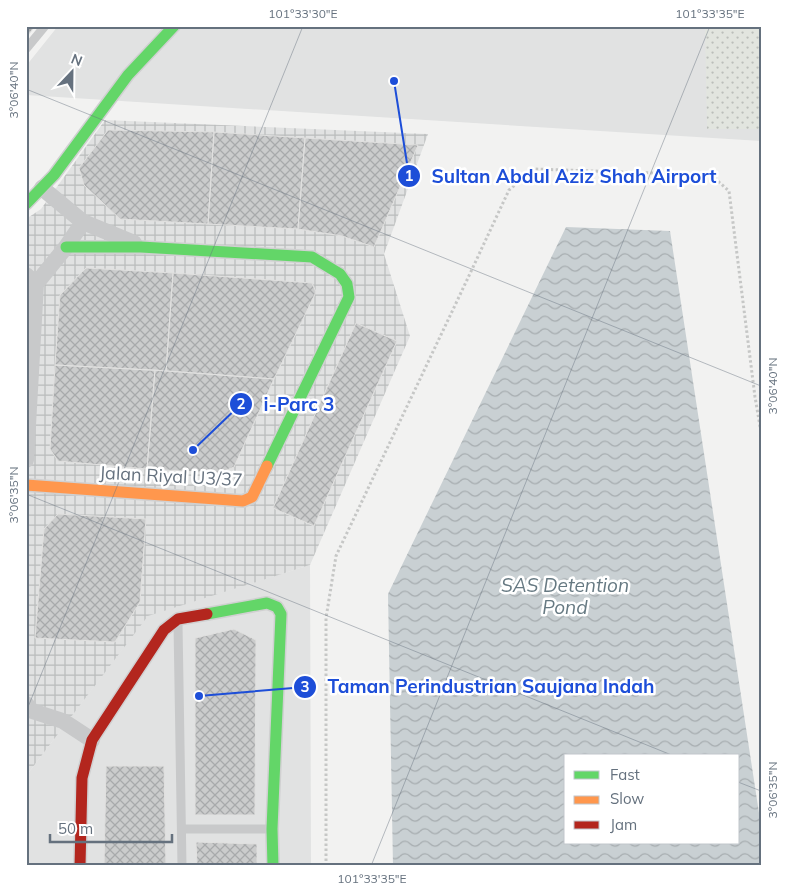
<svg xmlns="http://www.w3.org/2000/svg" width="787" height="892" viewBox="0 0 787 892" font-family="Mulish,sans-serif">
	<defs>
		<pattern id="industrial-grid" width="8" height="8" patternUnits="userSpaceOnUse" patternTransform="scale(1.25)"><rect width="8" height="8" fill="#e1e2e2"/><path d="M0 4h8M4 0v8" fill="none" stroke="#babcbc"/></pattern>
		<pattern id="grass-dots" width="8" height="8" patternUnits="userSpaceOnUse" patternTransform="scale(1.25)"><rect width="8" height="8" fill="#e2e5df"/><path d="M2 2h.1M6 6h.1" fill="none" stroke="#bbbeba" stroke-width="1.8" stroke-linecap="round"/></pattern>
		<pattern id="water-waves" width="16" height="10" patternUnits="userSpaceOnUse" patternTransform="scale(1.25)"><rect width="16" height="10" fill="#c9d0d3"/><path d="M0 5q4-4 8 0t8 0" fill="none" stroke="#a7adb0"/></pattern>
		<pattern id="building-cross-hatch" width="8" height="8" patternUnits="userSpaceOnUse" patternTransform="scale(1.25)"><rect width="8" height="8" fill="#cbcccc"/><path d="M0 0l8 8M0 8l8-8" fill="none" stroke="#a8aaab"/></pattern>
	</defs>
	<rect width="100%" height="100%" fill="#f2f2f1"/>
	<path fill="#e1e2e2" d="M58,26H761V141L26,95V66Z
		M310,565L311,866H26V776L148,615Z"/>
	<path fill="url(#industrial-grid)" d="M105,120L428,134L384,254L410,336L310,565L148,616L26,776V219L41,209Z"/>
	<path fill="url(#grass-dots)" d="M705,26H761V129H707Z"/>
	<path fill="url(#water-waves)" fill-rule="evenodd" d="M566,227L670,231L761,826V866H393L388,594ZM566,756H738V843H566Z"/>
	<path fill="url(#building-cross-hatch)" stroke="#e1e1e0" d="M26,26H35L26,38Z
		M108,130L214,132L208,224L120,219L84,185L79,168Z
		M214,132L305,138L298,229L208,224Z
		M305,138L418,145L374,247L342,236L298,229Z
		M86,268L173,273L166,371L55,365L60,295Z
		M173,273L312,283L316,292L274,379L166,371Z
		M356,323L397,341L314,526L273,508Z
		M55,365L155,370L147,469L58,461L50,449Z
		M155,370L274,379L234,467L219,473L147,469Z
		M58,514L146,519L140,602L115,642L35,638L44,529Z
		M234,629L256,640L255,815H195V638Z
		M106,766H164L166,866H104Z
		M196,842L257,844V866H197Z"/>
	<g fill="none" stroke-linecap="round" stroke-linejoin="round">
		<g stroke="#d0d0d1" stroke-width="14">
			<path id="fast" d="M26,204L54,175L128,75L174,26
				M66,247H141L312,257L340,274L347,284L349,297L267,466
				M207,614L267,603L277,607L281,614L272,829L273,866"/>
		</g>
		<g stroke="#d0d0d1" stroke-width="14">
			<path id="slow" d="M26,485L243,501L252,497L267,466"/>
		</g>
		<g stroke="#d0d0d1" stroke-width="14">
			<path id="jam" d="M80,866L82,778L92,740L164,630L178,619L207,614"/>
		</g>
		<path stroke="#c6c7c6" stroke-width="3" stroke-dasharray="2.5 2.5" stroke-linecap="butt" d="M326,866V618L336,556L467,280L509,190L534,169L711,175L729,191L755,397L761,432"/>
		<path stroke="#c8c9ca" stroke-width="9" d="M26,49L45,26
			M178,624L182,866
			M182,829H272"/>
		<path stroke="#c8c9ca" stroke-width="16" d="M83,222L134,243
			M26,275L36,284L66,247L83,222L42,188
			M26,460L36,284
			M26,704L32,711L63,721L92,740"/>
		<use href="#fast" stroke="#63d668" stroke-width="11"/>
		<use href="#slow" stroke="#ff974d" stroke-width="11"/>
		<use href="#jam" stroke="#b3261e" stroke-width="11"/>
	</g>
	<path fill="none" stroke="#65717e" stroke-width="1" stroke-opacity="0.45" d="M26,89L761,386M26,494L674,756M26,712L303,26M738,782L761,791M371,866L710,26"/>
	<g text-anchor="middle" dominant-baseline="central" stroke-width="5" stroke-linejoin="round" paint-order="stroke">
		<g font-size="18" fill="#65717e" stroke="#fff">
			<text transform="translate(171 476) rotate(3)">Jalan Riyal U3/37</text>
		</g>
		<g font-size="19" font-style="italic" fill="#667982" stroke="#fff">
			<text x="565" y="585">SAS Detention<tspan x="565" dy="22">Pond</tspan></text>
		</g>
	</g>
	<path fill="none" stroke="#1d4ed8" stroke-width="2" d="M394 81L409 176M193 450L241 404M199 696L305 687"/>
	<g fill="#1d4ed8" stroke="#fff" stroke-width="2">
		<circle cx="394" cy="81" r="5"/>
		<circle cx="193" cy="450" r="5"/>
		<circle cx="199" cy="696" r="5"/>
		<circle cx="409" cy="176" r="12"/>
		<circle cx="241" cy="404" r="12"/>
		<circle cx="305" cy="687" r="12"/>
	</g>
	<g font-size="15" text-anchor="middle" font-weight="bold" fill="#fff">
		<text x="409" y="181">1</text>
		<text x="241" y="409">2</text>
		<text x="305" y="692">3</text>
	</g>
	<g font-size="19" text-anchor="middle" font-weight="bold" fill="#1d4ed8" stroke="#fff" stroke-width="5" stroke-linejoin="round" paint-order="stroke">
		<text x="574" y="183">Sultan Abdul Aziz Shah Airport</text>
		<text x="299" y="411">i-Parc 3</text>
		<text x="491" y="693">Taman Perindustrian Saujana Indah</text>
	</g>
	<rect width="787" height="892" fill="none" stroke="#ffffff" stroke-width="55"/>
	<rect x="564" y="754" width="175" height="90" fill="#ffffff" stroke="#c1c6cb"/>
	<rect x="574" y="771" width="25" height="8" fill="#63d668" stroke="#c1c6cb"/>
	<text x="610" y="780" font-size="15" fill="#65717e">Fast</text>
	<rect x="574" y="796" width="25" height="8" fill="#ff974d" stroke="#c1c6cb"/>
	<text x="610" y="804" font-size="15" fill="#65717e">Slow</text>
	<rect x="574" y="821" width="25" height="8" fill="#b3261e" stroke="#c1c6cb"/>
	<text x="610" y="830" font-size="15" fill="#65717e">Jam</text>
	<g transform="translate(72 72) rotate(22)" stroke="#ffffff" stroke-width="4" paint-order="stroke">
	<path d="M0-4L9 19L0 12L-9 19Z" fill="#65717e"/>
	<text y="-8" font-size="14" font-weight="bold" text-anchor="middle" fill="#65717e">N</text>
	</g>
	<path d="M50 834v8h122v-8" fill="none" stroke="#65717e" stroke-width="2.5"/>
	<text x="58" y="834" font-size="15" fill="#65717e" stroke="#ffffff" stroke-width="4" paint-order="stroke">50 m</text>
	<rect x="28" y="28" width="732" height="836" fill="none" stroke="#65717e" stroke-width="2"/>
	<g font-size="12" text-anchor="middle" fill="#65717e">
		<text x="303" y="18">101°33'30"E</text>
		<text x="710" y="18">101°33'35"E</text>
		<text transform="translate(14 90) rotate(-90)" y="4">3°06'40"N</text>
		<text transform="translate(773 386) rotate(-90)" y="4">3°06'40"N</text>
		<text transform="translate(14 495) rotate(-90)" y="4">3°06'35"N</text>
		<text transform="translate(773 790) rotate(-90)" y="4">3°06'35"N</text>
		<text x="372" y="883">101°33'35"E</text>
	</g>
</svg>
